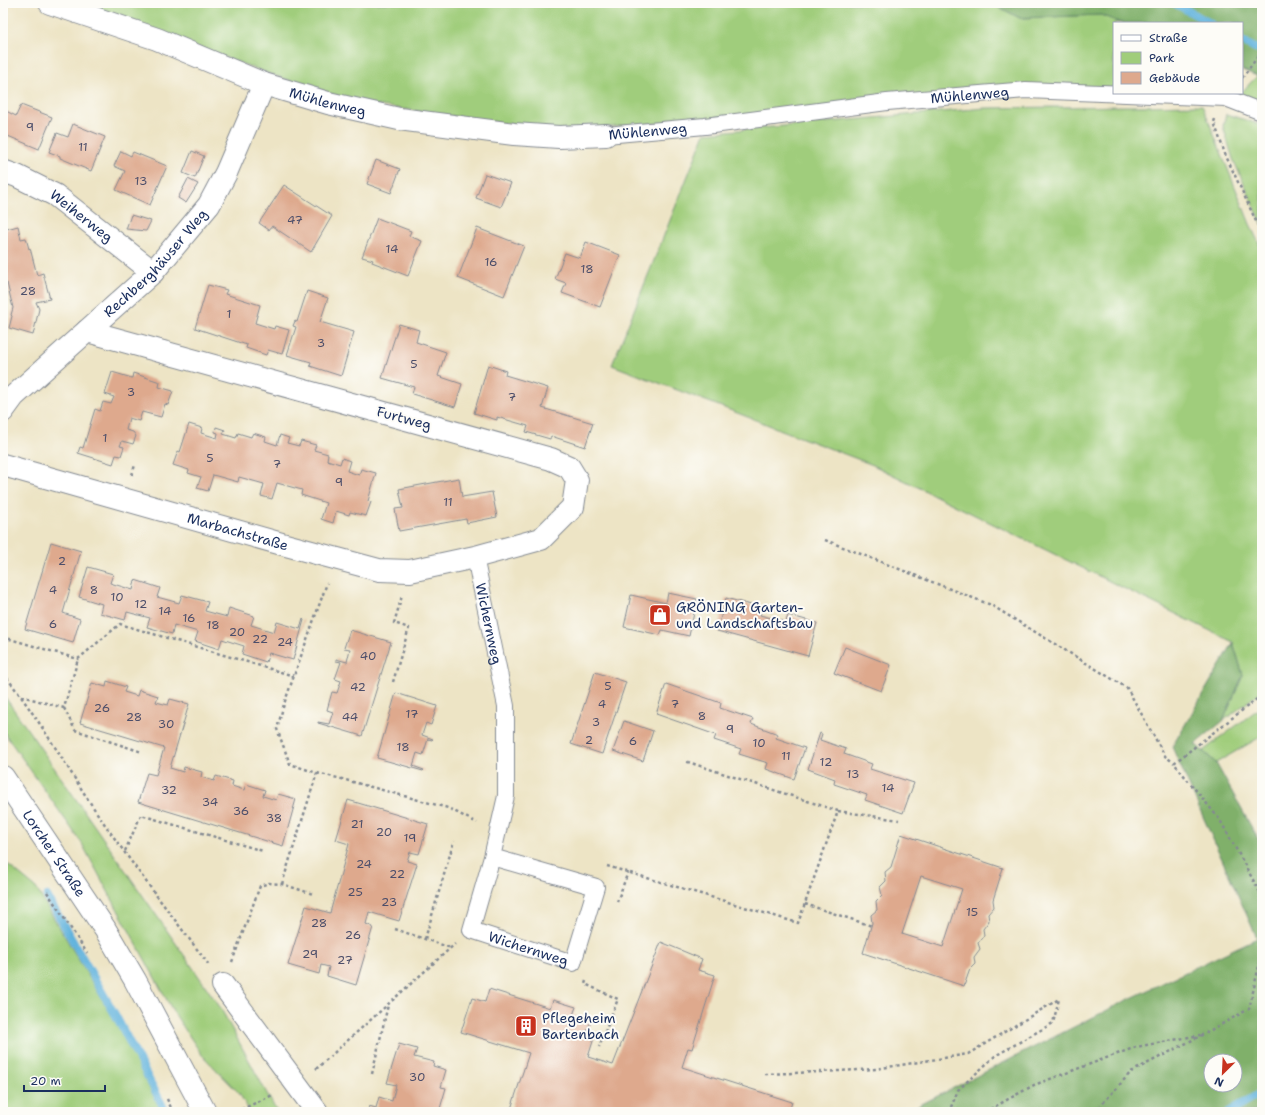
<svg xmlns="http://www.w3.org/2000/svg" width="1265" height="1115" viewBox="0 0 1265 1115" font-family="'Shantell Sans',sans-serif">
	<rect width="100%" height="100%" fill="#fdfcf7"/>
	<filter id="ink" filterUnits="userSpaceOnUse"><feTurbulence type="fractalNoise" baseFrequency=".025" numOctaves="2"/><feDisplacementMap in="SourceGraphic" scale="8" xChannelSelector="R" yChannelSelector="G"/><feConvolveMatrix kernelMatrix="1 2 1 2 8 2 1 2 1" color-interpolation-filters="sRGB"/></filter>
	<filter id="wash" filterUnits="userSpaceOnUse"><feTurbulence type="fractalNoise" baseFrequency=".012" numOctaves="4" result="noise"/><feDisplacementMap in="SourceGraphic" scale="16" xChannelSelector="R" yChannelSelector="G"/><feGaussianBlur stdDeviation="0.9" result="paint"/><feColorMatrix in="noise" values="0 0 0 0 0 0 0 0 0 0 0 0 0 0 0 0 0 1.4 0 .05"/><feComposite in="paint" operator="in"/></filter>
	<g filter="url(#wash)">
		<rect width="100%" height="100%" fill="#ede4c5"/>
		<path fill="#a0cd7b" stroke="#5e7e6c" d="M78,3H991L1020,18L1101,15L1121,23H1114V88L560,131L359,103L267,73Z
			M1257,76L1262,78V105L1238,96Z
			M1202,105L1250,224L1262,250V691L1223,721L1243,675L1233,642L873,465L612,365L705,133L985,108Z
			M1226,114L1262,125V224L1233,159L1223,126Z
			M3,694L220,1007L277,1112H250L239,1093L202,1055L174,1013L81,842L3,731Z
			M1262,706V736L1216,763L1203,751Z
			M3,858L8,865L36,888L114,1019L162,1112H3Z"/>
		<path fill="#80b06b" stroke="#4e7064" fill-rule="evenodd" d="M991,3H1254L1262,10V78L1242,70V23H1121L1101,15L1020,18Z
			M1233,643L1243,675L1223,721L1195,744L1216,763L1262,846V1112H906L1127,1000L1257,938L1172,747ZM1211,1061H1235V1085H1211Z"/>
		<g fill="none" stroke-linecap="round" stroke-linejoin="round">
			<path stroke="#62b3dd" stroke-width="8" d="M1174,3L1210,23
				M1242,41L1262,52
				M47,896L116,1016L166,1112
				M1229,1112L1262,1092"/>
		</g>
		<g id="blocks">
			<path fill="#dea98d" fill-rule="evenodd" d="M21,105L52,117L39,149L3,134V118L6,111L16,116Z
				M73,124L105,137L91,171L60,158V156L49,152L57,133L68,137Z
				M121,151L131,156L133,152L167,166L150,205L116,190L125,171L114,166Z
				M192,151L204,156L195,178L183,173Z
				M376,160L400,169L391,193L367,184Z
				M485,174L511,183L501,207L476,198Z
				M188,179L198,184L186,203L178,198Z
				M284,185L332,216L311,252L272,226L269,230L259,223Z
				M131,215L151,221L146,231L126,229Z
				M377,218L411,231L409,236L422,241L408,276L372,262L373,260L362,257Z
				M18,226L21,239L26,238L29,249L30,248L37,275L43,273L50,299L36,302L39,309L33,335L9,328L12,316L11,315L13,308L7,283L3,284V230Z
				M477,228L524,246L504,296L458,278Z
				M586,242L620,255L600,307L562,293L566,283L555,279L565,253L580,258Z
				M208,285L227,290L225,294L260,305L255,323L274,329L275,326L289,330L282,354L268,350L266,355L246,348L247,345L195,328Z
				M307,291L328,298L320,322L354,332L341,376L310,366L311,362L287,355L296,327L293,326L295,321L297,322Z
				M399,324L419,330L416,342L446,352L438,376L462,384L455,407L412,394L414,387L382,378Z
				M488,365L506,371L505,375L548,388L542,408L593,423L585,447L551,436L550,439L526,432L528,426L497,417V420L474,413Z
				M112,372L132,378L133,373L160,382L159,387L173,391L168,405L165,404L161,417L142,412L139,421L129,418L126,430L133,432L136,436L133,444L122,441L120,446L124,447L121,456L116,455L113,464L78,453L80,447L83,448L95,409L100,411L103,402L111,404L114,397L105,394Z
				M189,424L202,428L201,433L217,438L218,433L215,432L216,427L225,430L223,434L236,438L238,433L251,437L253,433L266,437L265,441L277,445L280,435L289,438L287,443L299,446L301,441L316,445L314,450L328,454L327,460L340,464L342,458L350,461L347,471L359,475L361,469L376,473L368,501L371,502L366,516L350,512L349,515L336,511L333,523L321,519L326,503L301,495L302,490L277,483L272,499L261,496L264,484L239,477L238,482L213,475L208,491L197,488L201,477L188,473L189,470L173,465L178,451L180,452Z
				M459,478L462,497L492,492L497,517L467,523L466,519L399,531L395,509L403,508L399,489Z
				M51,542L81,551L63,613L80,619L73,643L25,629Z
				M88,567L113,574L110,583L133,590L135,580L160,588L157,597L179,603L182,595L208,602L205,611L227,617L229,608L254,616L251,625L274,632L277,622L300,629L303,619L304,620L293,660L269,653L266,662L242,654L244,646L222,639L219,649L195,641L198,632L174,625L172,634L147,627L150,618L127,612L125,620L100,613L102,604L79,597Z
				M668,593L697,599L689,636L662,630L660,635L624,627L631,595L666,603Z
				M726,598L762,608L760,615L786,622L788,615L817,623L808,656L717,631Z
				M350,630L391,642L362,736L318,723V722L329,724L333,712L327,710L332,692L337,693L341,681L335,679L341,662L336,661V659L347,662L350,649L344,648Z
				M845,647L891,665L881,691L834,673Z
				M595,672L626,682L602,754L571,744Z
				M107,681L126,687L124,692L137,696L139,690L158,696L156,702L168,705L170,699L189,704L170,768L183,772L184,767L202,772L201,777L214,781L216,776L233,781L232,786L244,790L246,784L265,790L263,796L276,800L278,794L296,799L283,846L138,802L147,773L156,775L164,748L80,723L92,683L106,687Z
				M666,684L721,703L720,708L753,719L751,724L778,734L776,738L805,748L794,779L766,769L768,763L739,754L741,749L714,740L716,735L656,714Z
				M396,693L437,706L431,725L426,723L422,735L433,739L432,740L428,739L423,755L417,753L413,766L424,770L423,771L377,758Z
				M624,721L653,731L643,761L613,751Z
				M820,733L822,734L820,740L846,749L844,754L872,764L870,769L914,783L903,813L865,800L867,795L834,784L835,779L808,769Z
				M348,800L428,824L419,854L410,852L407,861L417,864L399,921L369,912L366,924L373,927L356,985L327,976L329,967L321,965L319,974L288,965L306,906L330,913L349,844L336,840Z
				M901,834L1003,868L993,900L994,907L988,914L989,921L983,929L984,935L978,943L980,949L974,957L975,964L970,969L964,986L863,953L872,923L871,915L877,910L876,901L882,895L880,887L886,881L885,872L891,867ZM921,876L962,889L943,947L902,934Z
				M661,942L702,959L698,970L715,975L692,1049L688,1048L682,1067L792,1102L789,1112H510L529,1053L461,1032L472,998L485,1002L489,989L550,1008L553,1000L576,1007L573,1015L591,1021L587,1032L595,1035L588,1057L613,1065Z
				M399,1044L417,1049L414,1057L434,1062L433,1066L446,1070L441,1087L446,1088L439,1112H368L369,1106L376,1108L379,1097L392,1101L396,1085L387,1083Z"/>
		</g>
	</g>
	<g filter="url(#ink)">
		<use href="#blocks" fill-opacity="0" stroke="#848a92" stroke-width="1"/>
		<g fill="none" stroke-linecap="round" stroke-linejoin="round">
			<g stroke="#848a92" stroke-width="18">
				<g id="lane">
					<path id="s1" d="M606,135L705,126L887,102L1026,90L1226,98L1262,112"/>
					<path id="s2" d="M475,557L506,706V796L492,857L471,930L573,963L596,887L492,857"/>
				</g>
			</g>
			<g stroke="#848a92" stroke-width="24">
				<g id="street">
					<path id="s3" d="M50,3L157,39L264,84L328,103L399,119L514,134L559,137L606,135"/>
					<path id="s4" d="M3,171L17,176L55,195L153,272"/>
					<path id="s5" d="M3,411L14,396L153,272L209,205L226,173L264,84"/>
					<path id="s6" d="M3,465L282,544L379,570L410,571L475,557L541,539L573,507L577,480L569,467L551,459L87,331"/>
					<path d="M223,985L317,1112"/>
				</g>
			</g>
			<g stroke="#848a92" stroke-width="24">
				<g id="primary">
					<path id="s7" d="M3,777L105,929L135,980L205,1112"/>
				</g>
			</g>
			<path stroke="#848a92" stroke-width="2.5" stroke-dasharray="3 3" stroke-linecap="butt" d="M1242,78L1262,51
				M1215,119L1214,122L1225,154L1262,234
				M132,475L135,465
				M825,540L991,605L1127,688L1165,756L1174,763
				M3,637L78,659L120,624L294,676
				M3,673C39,718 67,768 99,816C134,867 172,916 209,965
				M393,682L409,628L394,623L402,596
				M1262,695L1174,763L1220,820L1262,896
				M21,696L64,708L78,659
				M64,708L75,730L142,752
				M317,773L342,779L448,808L477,823
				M838,811L899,820
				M125,851L141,815L263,851
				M607,866L798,923L838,811L685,761
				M282,884L317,773L290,764L277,729L284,704L327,583
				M47,892L87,953
				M617,902L628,872
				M805,904L872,926
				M395,929L451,948
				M425,939L454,841
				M232,962L260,886L269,883L282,884L313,894
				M586,981L585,984L618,999L599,1047
				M316,1069L455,944
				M372,1074L388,1005
				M765,1074L820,1072L876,1069L968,1054L1059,999L1053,1023L995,1056L958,1090L949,1112
				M167,1099L173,1112
				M236,1112L273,1095
				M985,1112L1034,1085L1136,1047L1200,1035
				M1095,1112L1131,1072L1202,1035L1249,1009L1262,953"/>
			<use href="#lane" stroke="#fff" stroke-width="16"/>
			<use href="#street" stroke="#fff" stroke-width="22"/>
			<use href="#primary" stroke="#fff" stroke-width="22"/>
		</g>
	</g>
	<defs>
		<g id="shop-square" transform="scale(1.15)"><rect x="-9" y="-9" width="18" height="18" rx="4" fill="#c8321e" stroke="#fdfcf7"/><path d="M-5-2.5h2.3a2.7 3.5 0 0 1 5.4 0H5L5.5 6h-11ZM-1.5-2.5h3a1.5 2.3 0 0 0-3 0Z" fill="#fff"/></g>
		<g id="building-square" transform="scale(1.15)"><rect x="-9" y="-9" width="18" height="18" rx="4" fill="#c8321e" stroke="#fdfcf7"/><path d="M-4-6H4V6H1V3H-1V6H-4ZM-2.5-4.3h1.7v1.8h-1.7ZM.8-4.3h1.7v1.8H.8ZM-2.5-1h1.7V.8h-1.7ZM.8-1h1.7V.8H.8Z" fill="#fff"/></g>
	</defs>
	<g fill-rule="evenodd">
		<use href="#shop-square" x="660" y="615"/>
		<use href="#building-square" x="526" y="1026"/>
	</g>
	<g text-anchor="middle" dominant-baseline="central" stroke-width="4" stroke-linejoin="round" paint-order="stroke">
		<g font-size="12" fill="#4c4e6a">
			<text x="30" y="127">9</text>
			<text x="83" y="147">11</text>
			<text x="141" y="181">13</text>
			<text x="295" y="220">47</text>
			<text x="392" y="249">14</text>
			<text x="491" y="262">16</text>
			<text x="587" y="269">18</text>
			<text x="28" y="291">28</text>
			<text x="229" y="314">1</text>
			<text x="321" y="343">3</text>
			<text x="414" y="364">5</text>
			<text x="131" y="392">3</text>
			<text x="512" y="397">7</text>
			<text x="105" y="438">1</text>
			<text x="210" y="458">5</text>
			<text x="277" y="464">7</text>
			<text x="339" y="482">9</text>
			<text x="448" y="502">11</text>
			<text x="62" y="561">2</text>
			<text x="53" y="590">4</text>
			<text x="94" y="590">8</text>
			<text x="117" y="597">10</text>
			<text x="141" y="604">12</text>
			<text x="165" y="611">14</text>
			<text x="189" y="618">16</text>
			<text x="53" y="624">6</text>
			<text x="213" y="625">18</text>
			<text x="237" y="632">20</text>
			<text x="260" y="639">22</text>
			<text x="285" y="642">24</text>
			<text x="368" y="656">40</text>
			<text x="608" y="686">5</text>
			<text x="358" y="687">42</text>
			<text x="602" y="704">4</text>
			<text x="675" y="704">7</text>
			<text x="102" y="708">26</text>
			<text x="412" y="714">17</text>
			<text x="702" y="716">8</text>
			<text x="134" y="717">28</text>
			<text x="350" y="717">44</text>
			<text x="596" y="722">3</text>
			<text x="166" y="724">30</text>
			<text x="730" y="729">9</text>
			<text x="589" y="740">2</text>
			<text x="633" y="741">6</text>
			<text x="759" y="743">10</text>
			<text x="403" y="747">18</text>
			<text x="786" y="756">11</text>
			<text x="826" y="762">12</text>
			<text x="853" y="774">13</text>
			<text x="888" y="788">14</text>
			<text x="169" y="790">32</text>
			<text x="210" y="802">34</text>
			<text x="241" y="811">36</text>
			<text x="274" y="818">38</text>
			<text x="357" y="824">21</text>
			<text x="384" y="832">20</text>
			<text x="410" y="838">19</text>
			<text x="364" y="864">24</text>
			<text x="397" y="874">22</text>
			<text x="355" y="892">25</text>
			<text x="389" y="902">23</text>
			<text x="972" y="912">15</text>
			<text x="319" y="923">28</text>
			<text x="353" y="935">26</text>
			<text x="310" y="954">29</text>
			<text x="345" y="960">27</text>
			<text x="417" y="1077">30</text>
		</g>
		<g font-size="14" fill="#1b2f5e" stroke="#fdfcf7">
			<text stroke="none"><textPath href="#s1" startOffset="366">Mühlenweg</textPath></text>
			<text stroke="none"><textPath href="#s3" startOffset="295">Mühlenweg</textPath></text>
			<text stroke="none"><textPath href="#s1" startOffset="42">Mühlenweg</textPath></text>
			<text stroke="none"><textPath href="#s4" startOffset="91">Weiherweg</textPath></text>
			<text stroke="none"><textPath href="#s5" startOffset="213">Rechberghäuser Weg</textPath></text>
			<text transform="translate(404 418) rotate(15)">Furtweg</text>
			<text stroke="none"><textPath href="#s6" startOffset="244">Marbachstraße</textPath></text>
			<text stroke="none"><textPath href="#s2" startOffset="68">Wichernweg</textPath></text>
			<text stroke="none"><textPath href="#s7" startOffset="92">Lorcher Straße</textPath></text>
			<text stroke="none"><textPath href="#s2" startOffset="441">Wichernweg</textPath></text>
		</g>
		<g font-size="14" fill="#1b2f5e" stroke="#fdfcf7" text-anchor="start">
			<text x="676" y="607">GRÖNING Garten-<tspan x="676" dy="16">und Landschaftsbau</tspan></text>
			<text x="542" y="1018">Pflegeheim<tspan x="542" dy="16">Bartenbach</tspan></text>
		</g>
	</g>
	<rect width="1265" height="1115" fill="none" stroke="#fdfcf7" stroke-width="16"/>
	<rect x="1113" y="22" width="130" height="72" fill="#fdfcf7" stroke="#a3aaba"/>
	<rect x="1121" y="35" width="20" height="6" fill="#ffffff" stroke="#a3aaba"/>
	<text x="1149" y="42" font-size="12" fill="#1b2f5e">Straße</text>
	<rect x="1121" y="52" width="20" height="12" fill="#a0cd7b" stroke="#a3aaba"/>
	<text x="1149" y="62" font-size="12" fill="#1b2f5e">Park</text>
	<rect x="1121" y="72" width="20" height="12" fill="#dea98d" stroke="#a3aaba"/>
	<text x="1149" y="82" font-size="12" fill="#1b2f5e">Gebäude</text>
	<g transform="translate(1223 1073) rotate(204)"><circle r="19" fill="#fdfcf7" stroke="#a3aaba"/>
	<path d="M0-3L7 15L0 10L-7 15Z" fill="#c8321e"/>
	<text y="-6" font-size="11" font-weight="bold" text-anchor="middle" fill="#1b2f5e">N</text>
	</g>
	<path d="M24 1085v6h81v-6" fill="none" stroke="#1b2f5e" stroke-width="2"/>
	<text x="30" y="1085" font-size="12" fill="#1b2f5e" stroke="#fdfcf7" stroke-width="3" paint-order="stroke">20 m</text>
</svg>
